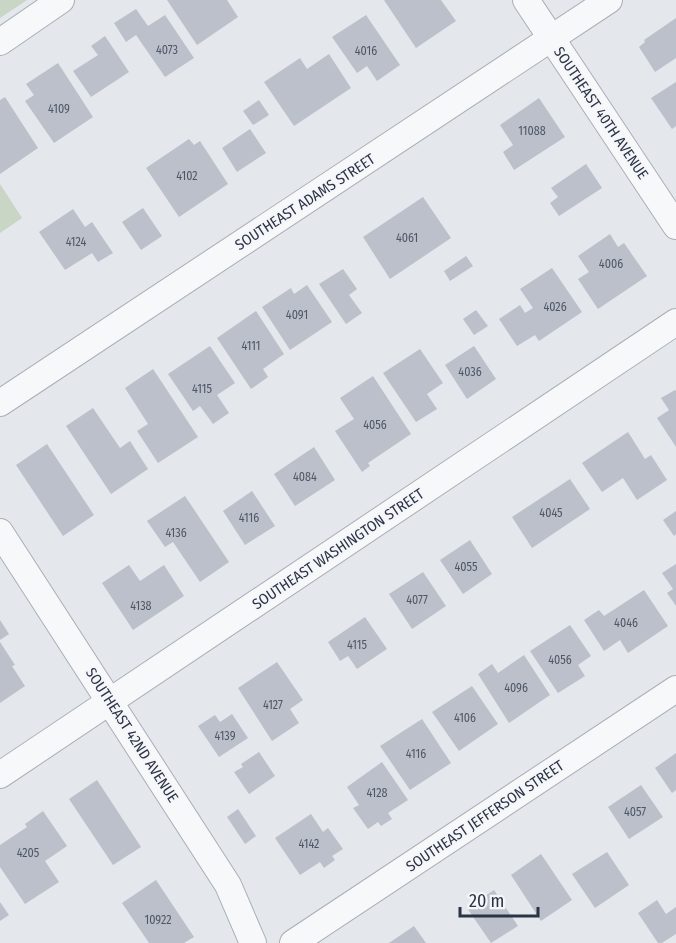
<svg xmlns="http://www.w3.org/2000/svg" width="676" height="943" viewBox="0 0 676 943" font-family="'Fira Sans Condensed',sans-serif">
	<rect width="100%" height="100%" fill="#e4e7ec"/>
	<path fill="#c9d6c5" d="M0,0H27L0,18Z
		M0,184L22,218L0,233Z"/>
	<path fill="#bbc0ca" d="M167,0H227L238,17L197,45Z
		M384,0H441L456,21L416,48Z
		M136,9L148,26L165,15L194,58L165,77L136,35L126,42L114,23Z
		M366,15L400,65L377,81L367,66L357,73L332,37Z
		M676,18V58L655,72L639,47L645,42L644,40Z
		M105,36L129,72L91,97L73,71L98,55L91,46Z
		M329,54L351,88L294,126L264,82L300,58L307,69Z
		M58,63L93,117L54,143L25,101L34,95L26,84Z
		M676,82V126L672,129L651,98Z
		M5,97L38,148L0,174V100Z
		M539,98L565,137L514,170L503,152L513,145L500,125Z
		M259,100L269,115L253,125L243,111Z
		M250,129L266,153L237,172L222,148Z
		M189,139L194,145L200,141L228,184L179,217L146,168Z
		M586,164L602,188L559,216L550,203L558,197L551,188Z
		M423,197L451,238L390,279L363,237Z
		M143,208L162,236L141,250L122,222Z
		M73,209L85,227L92,222L113,253L98,262L92,253L65,270L39,232Z
		M610,234L618,247L624,243L647,276L598,309L578,279L589,272L578,256Z
		M466,256L473,266L450,281L444,271Z
		M552,268L582,312L539,341L535,335L517,346L499,319L520,305L525,313L533,308L520,289Z
		M343,269L357,289L349,295L362,313L346,324L319,284Z
		M307,285L332,322L290,350L262,307L291,288L294,294Z
		M476,310L488,326L474,335L463,319Z
		M256,311L284,354L263,369L268,377L251,389L217,338Z
		M210,346L235,383L217,395L229,413L213,424L200,406L193,411L168,374Z
		M474,346L496,379L467,399L445,365Z
		M420,349L443,383L427,394L437,409L416,422L383,373Z
		M153,369L198,437L158,463L137,431L148,424L125,388Z
		M373,376L411,434L368,463L370,466L362,472L335,431L354,419L340,398Z
		M675,390L676,391V447L657,418L669,410L661,398Z
		M93,408L120,448L130,441L148,469L111,494L66,426Z
		M628,432L645,459L651,455L667,480L637,500L623,478L602,492L582,463Z
		M47,444L94,515L63,536L16,465Z
		M314,447L335,480L295,506L274,474Z
		M570,479L590,509L532,548L512,517Z
		M252,491L275,526L245,545L223,511Z
		M185,496L229,562L200,582L173,542L165,547L147,521Z
		M676,511V534L674,536L663,520Z
		M470,540L492,574L463,594L440,560Z
		M676,564V606L667,593L673,589L662,573Z
		M129,565L140,581L164,565L184,596L133,630L102,583Z
		M423,572L446,606L412,629L389,594Z
		M644,590L668,626L628,653L620,640L604,651L584,620L599,610L604,616Z
		M365,617L387,649L357,669L348,656L340,661L328,642Z
		M0,620L9,634L0,640Z
		M570,625L591,656L578,665L585,676L558,693L530,651Z
		M0,642L15,665L12,666L25,686L0,703Z
		M524,655L550,695L509,723L478,674L492,664L498,673Z
		M277,662L303,700L290,709L299,723L272,741L238,688Z
		M472,686L498,724L459,751L432,712Z
		M232,714L248,738L219,757L198,726L215,715L220,722Z
		M422,719L451,763L410,790L380,746Z
		M259,752L275,776L249,794L234,772L243,767L241,764Z
		M676,753V790L672,793L655,768Z
		M382,762L408,800L388,813L392,819L381,826L378,822L368,829L353,808L359,805L347,787Z
		M97,780L141,847L113,865L69,799Z
		M641,785L663,817L629,839L608,807Z
		M238,809L256,836L245,844L227,817Z
		M43,811L67,846L45,861L59,882L25,904L0,867V845L27,827L25,824Z
		M311,814L323,832L328,828L343,849L332,856L335,860L324,868L320,862L300,875L275,838Z
		M607,852L629,885L595,908L572,874Z
		M541,854L572,900L541,921L511,875Z
		M156,880L194,937L184,943H149L122,903Z
		M494,890L518,926L491,943L467,908Z
		M657,900L666,914L676,907V934L662,943H658L638,913Z
		M0,902L9,915L0,921Z
		M414,926L426,943H389Z"/>
	<g fill="none" stroke-linecap="round" stroke-linejoin="round">
		<g stroke="#a9aeb7" stroke-width="28">
			<path id="minor" d="M526,0L676,226
				M0,42L61,0
				M0,403L609,0
				M0,532L228,885L253,943
				M0,775L676,322
				M293,943L676,689"/>
		</g>
		<use href="#minor" stroke="#f7f8fa" stroke-width="26"/>
	</g>
	<g text-anchor="middle" dominant-baseline="central" stroke-width="4.5" stroke-linejoin="round" paint-order="stroke">
		<g font-size="12" fill="#4f5766">
			<text x="167" y="50">4073</text>
			<text x="366" y="51">4016</text>
			<text x="59" y="109">4109</text>
			<text x="532" y="131">11088</text>
			<text x="187" y="176">4102</text>
			<text x="407" y="238">4061</text>
			<text x="76" y="242">4124</text>
			<text x="611" y="264">4006</text>
			<text x="555" y="307">4026</text>
			<text x="297" y="315">4091</text>
			<text x="251" y="346">4111</text>
			<text x="470" y="372">4036</text>
			<text x="202" y="389">4115</text>
			<text x="375" y="425">4056</text>
			<text x="305" y="477">4084</text>
			<text x="551" y="513">4045</text>
			<text x="249" y="518">4116</text>
			<text x="176" y="533">4136</text>
			<text x="466" y="567">4055</text>
			<text x="417" y="600">4077</text>
			<text x="141" y="606">4138</text>
			<text x="626" y="623">4046</text>
			<text x="357" y="645">4115</text>
			<text x="560" y="660">4056</text>
			<text x="516" y="688">4096</text>
			<text x="273" y="705">4127</text>
			<text x="465" y="718">4106</text>
			<text x="225" y="736">4139</text>
			<text x="416" y="754">4116</text>
			<text x="377" y="793">4128</text>
			<text x="635" y="812">4057</text>
			<text x="309" y="844">4142</text>
			<text x="28" y="853">4205</text>
			<text x="158" y="920">10922</text>
		</g>
		<g font-size="15" fill="#2b3445" stroke="#f4f6f9">
			<text transform="translate(601 113) rotate(56)">SOUTHEAST 40TH AVENUE</text>
			<text transform="translate(305 202) rotate(-33)">SOUTHEAST ADAMS STREET</text>
			<text transform="translate(338 549) rotate(-34)">SOUTHEAST WASHINGTON STREET</text>
			<text transform="translate(132 735) rotate(57)">SOUTHEAST 42ND AVENUE</text>
			<text transform="translate(485 816) rotate(-34)">SOUTHEAST JEFFERSON STREET</text>
		</g>
	</g>
	<path d="M460 907v9h78v-9" fill="none" stroke="#2b3445" stroke-width="3"/>
	<text x="469" y="907" font-size="18" fill="#2b3445" stroke="#f4f6f9" stroke-width="4.5" paint-order="stroke">20 m</text>
</svg>
